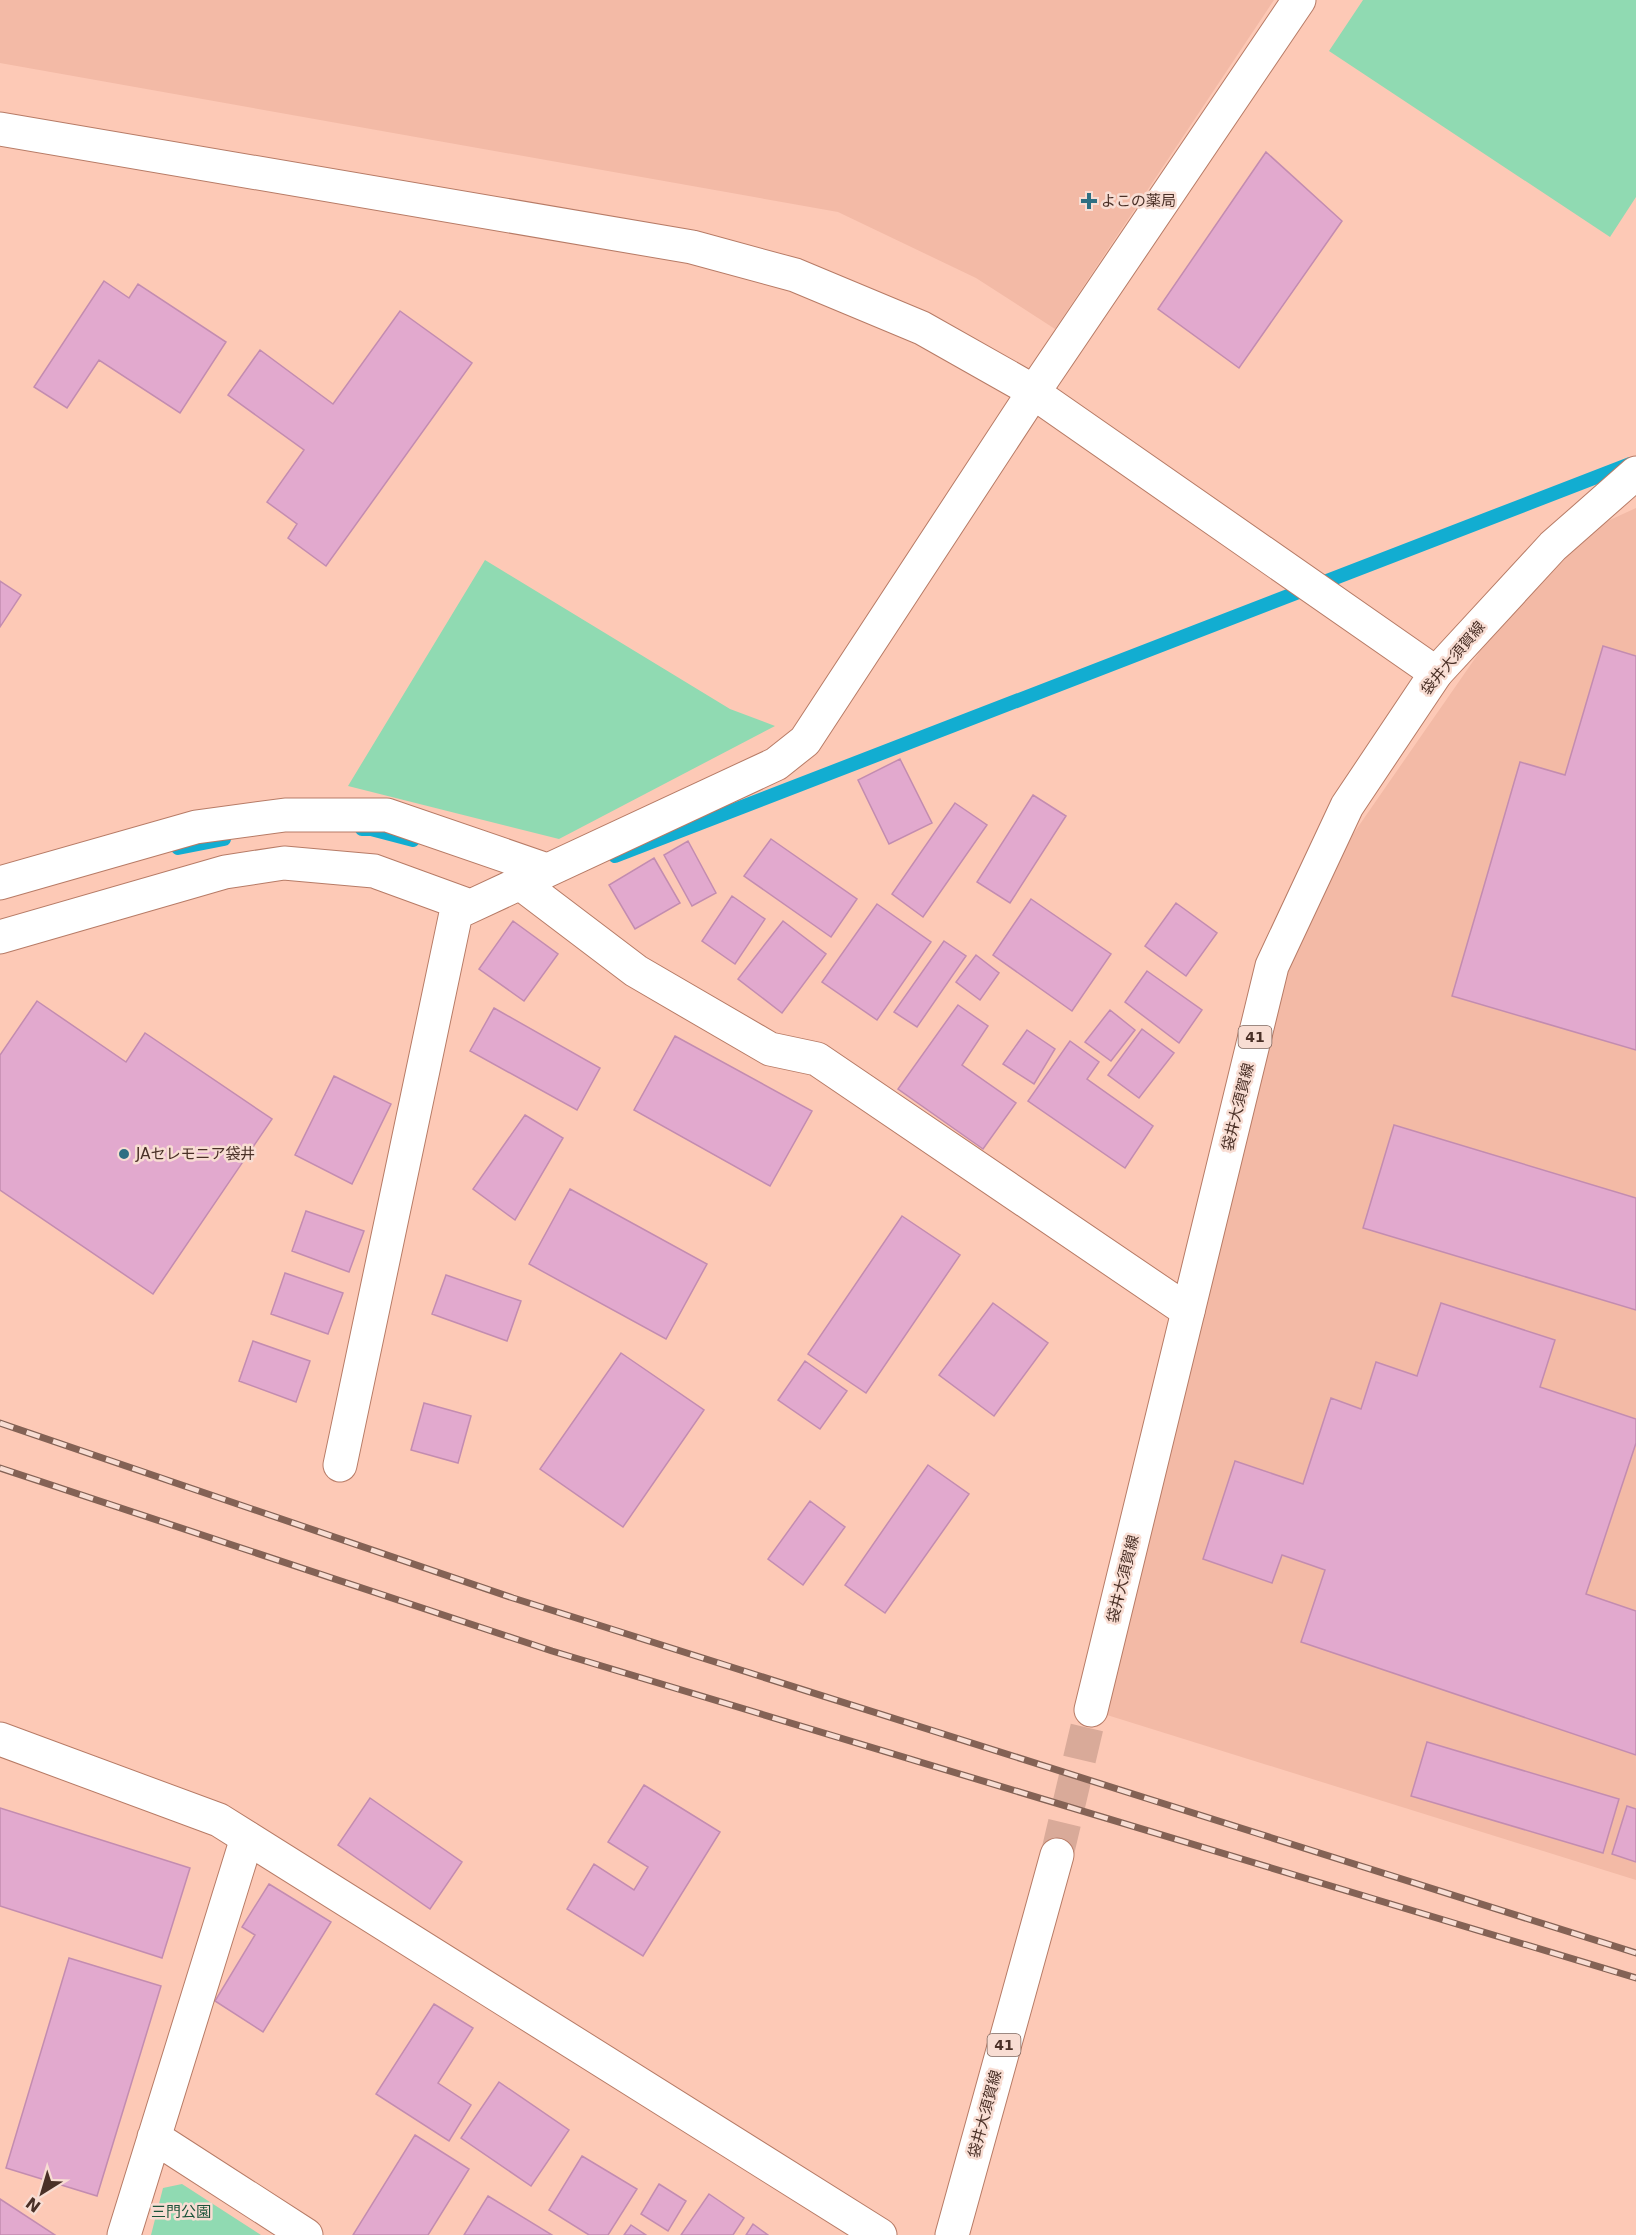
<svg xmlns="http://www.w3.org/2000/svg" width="1636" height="2235" viewBox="0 0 1636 2235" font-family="'DejaVu Sans','Noto Sans JP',sans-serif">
	<rect width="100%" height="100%" fill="#fdc9b6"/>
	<path fill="#f3baa6" d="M0,0H1274L1055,329L976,278L838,212L0,63Z
		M1636,508V1880L1091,1710L1292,922L1553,546Z"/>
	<path fill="#90dab2" d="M1363,0H1636V197L1610,237L1329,51Z
		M485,560L730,709L775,726L559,839L348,786Z
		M182,2184L261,2235H151L163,2188Z"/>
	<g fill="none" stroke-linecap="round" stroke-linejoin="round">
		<path stroke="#12add1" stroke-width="14" d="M362,829H371L413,840
			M178,848L224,839
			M615,856L1630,464"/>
	</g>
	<path fill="#e2a9ce" stroke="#c38cb0" stroke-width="1.5" d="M1266,152L1342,221L1239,368L1158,309Z
		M104,281L129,298L138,284L226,342L180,413L99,360L67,408L34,387Z
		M400,311L472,363L326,566L288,538L297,524L267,502L304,450L228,395L260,350L333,404Z
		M0,581L21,595L0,627Z
		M1603,646L1636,656V1050L1452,996L1520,762L1565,775Z
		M900,759L932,823L889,844L858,780Z
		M1033,795L1066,816L1010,903L977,882Z
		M955,803L987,825L923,917L892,894Z
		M771,839L857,899L831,937L744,876Z
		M688,841L716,893L692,906L664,855Z
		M654,858L680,903L635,929L609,885Z
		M732,896L765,919L735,964L702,941Z
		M1031,899L1111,954L1072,1011L993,955Z
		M1176,903L1217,933L1186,976L1145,946Z
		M877,904L931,942L877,1020L822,982Z
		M513,921L558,954L524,1001L479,969Z
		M783,921L826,954L782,1013L738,979Z
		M944,941L966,956L917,1027L894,1012Z
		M976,955L999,973L980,1000L956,982Z
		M1147,971L1202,1010L1179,1043L1125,1002Z
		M37,1001L126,1062L145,1033L272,1119L153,1294L0,1190V1055Z
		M958,1005L988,1026L962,1065L1016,1103L983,1149L898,1089Z
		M494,1008L600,1068L577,1110L470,1051Z
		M1110,1010L1135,1030L1111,1061L1085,1042Z
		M1142,1029L1174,1053L1139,1098L1108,1075Z
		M1027,1030L1055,1049L1034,1084L1003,1064Z
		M675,1036L812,1111L770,1186L634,1110Z
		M1070,1041L1099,1062L1087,1079L1153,1126L1125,1168L1028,1101Z
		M334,1076L391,1104L352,1184L295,1155Z
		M525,1115L563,1138L515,1220L473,1189Z
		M1394,1125L1636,1198V1310L1363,1228Z
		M570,1189L707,1264L666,1339L529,1264Z
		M306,1211L364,1231L349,1272L292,1251Z
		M902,1216L960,1255L866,1393L808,1354Z
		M285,1273L343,1293L328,1334L271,1314Z
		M446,1275L521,1301L507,1341L432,1314Z
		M993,1303L1048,1343L994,1416L939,1375Z
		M1441,1303L1555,1340L1540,1387L1636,1419V1443L1586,1594L1636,1611V1755L1301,1642L1325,1570L1282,1555L1272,1583L1203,1559L1235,1461L1303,1484L1331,1398L1361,1409L1376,1362L1417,1376Z
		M253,1341L310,1361L296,1402L239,1381Z
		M621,1353L704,1410L623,1527L540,1469Z
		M805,1361L847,1391L820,1429L778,1400Z
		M424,1403L471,1416L458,1463L411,1450Z
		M928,1465L969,1494L885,1613L845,1585Z
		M810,1501L845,1527L803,1585L768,1559Z
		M1427,1742L1619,1799L1603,1853L1411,1796Z
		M644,1785L720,1832L643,1956L567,1909L594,1864L634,1890L648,1867L608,1842Z
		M370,1798L462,1862L430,1909L338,1845Z
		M1627,1806L1636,1809V1862L1612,1854Z
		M0,1808L190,1868L162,1958L0,1906Z
		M269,1884L331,1922L263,2032L215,2001L255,1935L242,1927Z
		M69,1958L161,1986L97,2196L6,2168Z
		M434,2004L473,2028L438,2083L471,2105L449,2141L376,2094Z
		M499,2082L569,2130L531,2186L461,2138Z
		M415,2135L469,2169L428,2235H353Z
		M582,2156L637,2189L608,2235H589L549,2210Z
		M659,2184L686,2201L668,2231L641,2214Z
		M709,2194L744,2218L733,2235H681Z
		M488,2196L552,2235H464Z
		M0,2199L55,2235H0Z
		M753,2224L768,2235H746Z
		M631,2225L646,2235H624Z"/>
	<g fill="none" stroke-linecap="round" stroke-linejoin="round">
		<path stroke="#d9aa99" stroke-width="33" stroke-dasharray="33 16" stroke-linecap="butt" d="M1057,1855L1091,1710"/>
		<g stroke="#b77b66" stroke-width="35">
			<path id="minor" d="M0,883L196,827L285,815H387L547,870
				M520,883L636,971L770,1049L817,1059L1188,1311
				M0,937L225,872L284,863L374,871L470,906
				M340,1465L456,913L776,764L805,741L1033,393L1299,0
				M154,2137L306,2235
				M124,2235L247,1838"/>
		</g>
		<g stroke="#b77b66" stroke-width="35">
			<path id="tertiary" d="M0,129L692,247L795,275L922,328L1021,384L1436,673
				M0,1739L219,1820L880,2235"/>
		</g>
		<g stroke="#b77b66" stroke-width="35">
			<path id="primary" d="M1091,1710L1272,966L1347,806L1436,673L1553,546L1636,473
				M952,2235L1057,1855"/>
		</g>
		<use href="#minor" stroke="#fff" stroke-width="33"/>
		<use href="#tertiary" stroke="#fff" stroke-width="33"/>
		<use href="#primary" stroke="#fff" stroke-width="33"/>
		<g stroke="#846255" stroke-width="7">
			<path id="rail" d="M0,1423L513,1598L1636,1953
				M0,1468L552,1651L1636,1978"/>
		</g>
		<use href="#rail" stroke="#f8ddd3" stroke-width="4.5" stroke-dasharray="14" stroke-linecap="butt"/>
	</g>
	<g fill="#2e6f82" stroke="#f8ddd3" stroke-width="2">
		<path d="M1086 192h6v6h6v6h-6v6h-6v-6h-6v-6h6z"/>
		<circle cx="124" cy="1154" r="6"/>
	</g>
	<g text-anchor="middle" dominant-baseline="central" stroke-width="5" stroke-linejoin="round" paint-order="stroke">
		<g fill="#f8ddd3" stroke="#7e645b" stroke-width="1.5">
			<rect x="1238.5" y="1026" width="33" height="22" rx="4.5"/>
			<rect x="987.5" y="2034" width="33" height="22" rx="4.5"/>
		</g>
		<g font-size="14" font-weight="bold" fill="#4a3027">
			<text x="1255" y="1037">41</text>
			<text x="1004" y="2045">41</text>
		</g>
		<g font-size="15" fill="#4a3027" stroke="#f8ddd3" text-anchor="start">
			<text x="1101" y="201">よこの薬局</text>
			<text x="136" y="1154">JAセレモニア袋井</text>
		</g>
		<g font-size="15" fill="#4a3027" stroke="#f8ddd3">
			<text transform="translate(1453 658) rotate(-50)">袋井大須賀線</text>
			<text transform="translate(1238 1107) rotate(-76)">袋井大須賀線</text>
			<text transform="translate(1123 1579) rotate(-76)">袋井大須賀線</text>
			<text transform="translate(985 2114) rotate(-75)">袋井大須賀線</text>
		</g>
		<g font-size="15" fill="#1b543a" stroke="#f8ddd3">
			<text x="181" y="2212">三門公園</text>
		</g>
	</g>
	<g transform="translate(42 2193) rotate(217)" stroke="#f8ddd3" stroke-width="4.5" paint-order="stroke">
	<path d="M0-4.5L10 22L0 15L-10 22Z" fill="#4a3027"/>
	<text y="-9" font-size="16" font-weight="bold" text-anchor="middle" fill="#4a3027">N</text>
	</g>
</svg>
